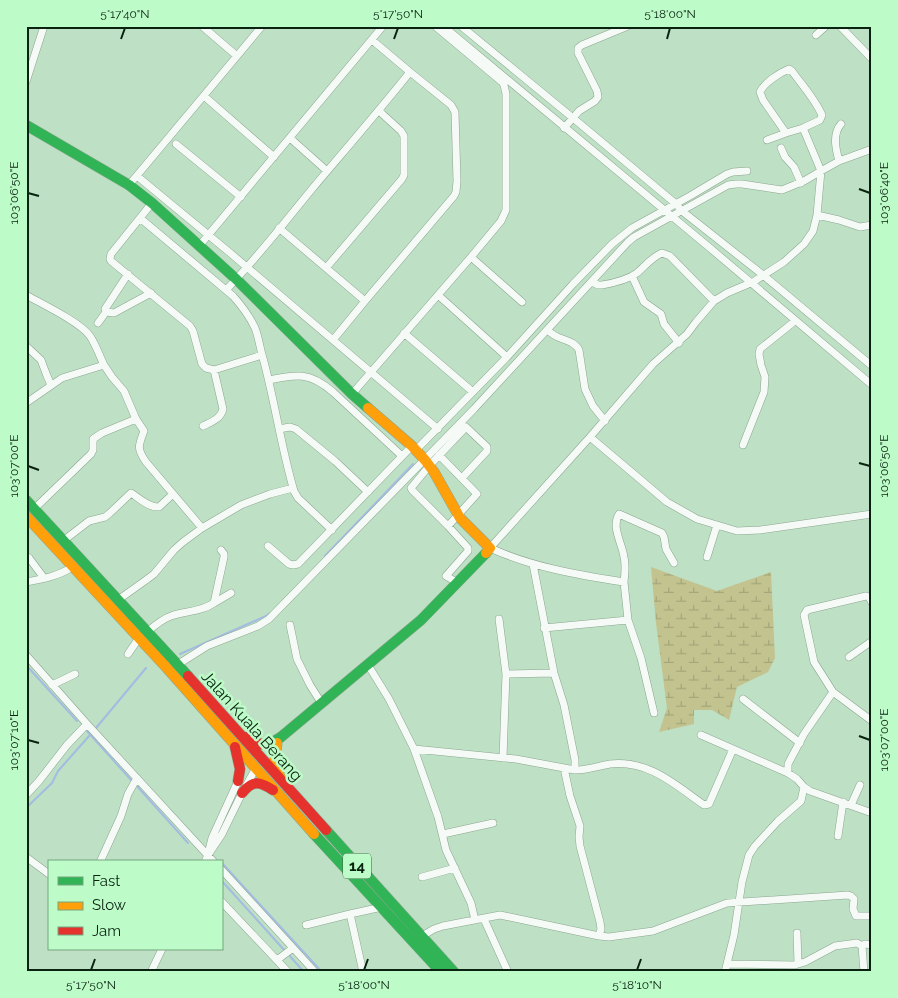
<svg xmlns="http://www.w3.org/2000/svg" width="898" height="998" viewBox="0 0 898 998" font-family="Raleway,sans-serif">
	<defs>
		<pattern id="wetland-marsh" width="20" height="14" patternUnits="userSpaceOnUse" patternTransform="scale(1.25)"><rect width="20" height="14" fill="#c2c38f"/><path d="M1 5h8M5 5V1M11 12h8M15 12V8" fill="none" stroke="#a5a77a"/></pattern>
	</defs>
	<rect width="100%" height="100%" fill="#bee0c4"/>
	<path fill="url(#wetland-marsh)" d="M651,567L717,591L771,572L775,658L768,672L737,687L729,720L712,710H694V724L659,732L667,708L656,623Z"/>
	<g fill="none" stroke-linecap="round" stroke-linejoin="round">
		<path stroke="#a2bce2" stroke-width="2" d="M325,556L413,464
			M180,654L266,616L270,613
			M26,665L77,721
			M96,728L146,668
			M87,731L132,781
			M136,785L188,843
			M26,808L52,783L58,771L90,735
			M221,862L322,972
			M221,880L285,951
			M288,954L304,972"/>
		<g stroke="#8ba690" stroke-width="8">
			<path id="street" d="M202,26L237,56
				M443,26L710,248L872,385
				M461,26L573,118L564,128
				M628,26L582,45L578,48V53L597,91L598,97L595,101L579,111L573,118L676,204L682,211L763,275L872,366
				M840,26L872,59
				M816,35L826,26
				M26,82L44,26
				M204,96L274,157
				M290,138L327,171
				M767,140L786,133L803,128
				M176,144L241,197
				M781,148L785,157L794,167L801,183
				M839,161C836,150 832,134 841,124
				M137,176L229,252L438,429
				M129,185L262,26
				M152,203L111,254L110,259L111,261L190,326L193,331L202,364L206,368L214,370L262,355
				M817,215L839,220L860,227L872,225
				M140,218L233,296C241,305 250,317 255,328C259,338 260,349 263,358C275,402 281,447 294,491L298,498L332,530
				M279,228L365,301L333,340
				M200,245L383,26
				M471,257L522,302
				M326,268L402,179L404,175V136L401,131L379,111
				M128,274L105,309L106,312L114,313L151,293
				M632,276L644,302L661,314L664,324L679,343
				M592,282L598,285H602C614,283 627,280 637,273C645,266 652,257 662,253L670,256L714,301
				M226,290C257,258 284,223 312,189C345,150 378,112 410,72L372,40
				M26,295C42,304 80,322 90,336C96,345 99,355 104,365L62,378L26,403
				M438,295L507,357
				M365,301L454,196L456,192L457,181L455,112L451,105L410,72
				M98,323L106,312
				M548,330C556,341 573,338 579,350L585,389L593,406L605,421
				M404,333L473,392
				M26,346L41,360L47,376L51,385
				M104,365L112,377L124,391L136,419L144,431C138,446 137,449 146,462L202,528
				M269,380C297,374 310,372 333,392L402,456
				M352,394L471,257L501,221L506,210V94L504,85L502,82L435,26
				M203,426C211,422 221,419 223,409L214,370
				M279,429L290,427L296,429L335,461L368,492
				M590,437L667,502L697,519L737,531L760,530L872,514
				M743,445L764,392L765,377L761,365L759,354L760,349L795,321
				M416,450L507,357L573,284L612,244L632,228L690,196L727,174L733,172L747,171
				M439,455L477,494L448,526
				M34,509L91,454L93,450V439L102,433L136,419
				M63,541L89,521L105,517L110,513L131,493C139,498 149,508 159,507L173,494
				M268,546L289,564L293,565L298,564L412,446
				M26,556L29,558L44,578
				M707,557L717,525
				M674,563L666,549L664,537L662,533L619,514C611,527 622,543 624,557C626,565 625,574 624,582C578,575 532,567 490,548L590,437L653,364L687,334L696,322L714,301L727,293L753,282L784,262L804,244L813,231L817,215L821,171L839,161L872,149
				M26,582C42,579 59,576 72,567
				M458,583L446,576L468,551V548L448,526L412,490L411,488L430,465L466,427L487,447V451L462,478
				M118,600L146,580L154,574L174,550L183,542L202,528L241,505L270,494L293,488
				M214,603L231,593
				M872,603L869,597L866,596L807,610L804,615L814,662L833,692L872,721
				M499,619L506,674L503,758
				M628,620L641,658L654,713
				M290,625L297,659L310,685L322,704
				M544,628L628,620L624,582
				M147,632C154,626 162,619 171,616C185,611 201,612 214,603L224,557V554L221,550
				M128,654L139,638
				M26,655L87,724L214,862
				M849,657L872,641
				M177,665L207,646L258,626L269,619L474,409L628,242L634,237L728,185L736,184H742L782,190L804,181L821,171L803,128L820,120L822,115C815,99 802,85 792,71L789,69C779,73 764,83 760,92L763,100L786,133
				M368,665L389,699L414,749L438,817L446,850L471,903L475,920
				M506,674L554,673
				M52,685L75,674
				M743,699L800,743
				M701,735L788,773L797,779L804,787L801,801L778,821L755,846L749,855L742,882L734,935L725,972
				M414,749L516,759L575,770V760L564,705L554,673L533,564
				M564,768L570,796L580,826L579,837L580,846L600,922L601,929L599,936
				M575,770C587,770 598,766 610,764C649,760 674,784 704,805L709,804L733,749
				M788,773V764L804,734L833,692
				M804,787L810,791L872,813
				M26,795L39,781L67,745L87,724
				M851,805L860,785
				M443,834L493,823
				M838,836L843,802
				M209,850L212,838L239,779
				M26,857L49,874
				M100,862L121,816L128,794L137,778
				M205,862L208,855L222,834L242,793L256,768
				M221,869L315,972
				M422,877L455,868
				M221,901L288,972
				M484,919L508,972
				M306,925L350,914
				M797,933L798,964
				M422,936L434,929L443,926L500,915L599,936L609,937L653,931L727,903L848,895L851,896L854,899L853,909L856,916H872
				M862,946L865,944L872,945
				M277,960L293,948
				M728,964L795,965L805,962L835,946L857,943L862,946L864,972
				M151,972L162,949
				M363,972L350,914L382,907"/>
		</g>
		<g stroke="#8ba690" stroke-width="11">
			<path id="fast" d="M26,125L129,185L152,203L236,279L352,394L368,408
				M26,500L188,676
				M270,744L281,737L421,620L486,553
				M326,830L454,972
				M314,834L441,972"/>
		</g>
		<g stroke="#8ba690" stroke-width="11">
			<path id="slow" d="M368,408L412,446L425,460L434,472L460,518L490,548L486,553
				M26,516L166,667L314,834
				M277,743L275,760L280,777"/>
		</g>
		<g stroke="#8ba690" stroke-width="11">
			<path id="jam" d="M188,676L326,830
				M245,737L256,743L268,745
				M235,747L240,769L238,781
				M242,793C253,780 259,781 273,790"/>
		</g>
		<use href="#street" stroke="#f5faf6" stroke-width="7"/>
		<use href="#fast" stroke="#30b455" stroke-width="10"/>
		<use href="#slow" stroke="#ff9f0a" stroke-width="10"/>
		<use href="#jam" stroke="#e5322d" stroke-width="10"/>
	</g>
	<path fill="none" stroke="#0a2310" stroke-width="2" d="M121,39L125,28M394,39L398,28M667,39L670,28M859,189L870,193M28,193L39,196M859,463L870,466M28,466L39,470M859,736L870,740M28,740L39,743M91,970L95,959M364,970L368,959M637,970L641,959"/>
	<g text-anchor="middle" dominant-baseline="central" stroke-width="5" stroke-linejoin="round" paint-order="stroke">
		<rect fill="#bdfcc8" stroke="#406447" stroke-width="1" x="343" y="853.5" width="28" height="25" rx="4"/>
		<g font-size="15" font-weight="bold" fill="#0a2310">
			<text x="357" y="866">14</text>
		</g>
		<g font-size="16" fill="#0a2310" stroke="#bdfcc8">
			<text transform="translate(252 726) rotate(48)">Jalan Kuala Berang</text>
		</g>
	</g>
	<rect width="898" height="998" fill="none" stroke="#bdfcc8" stroke-width="55"/>
	<rect x="48" y="860" width="175" height="90" fill="#bdfcc8" stroke="#75a57e"/>
	<rect x="58" y="877" width="25" height="8" fill="#30b455" stroke="#75a57e"/>
	<text x="92" y="886" font-size="15" fill="#0a2310">Fast</text>
	<rect x="58" y="902" width="25" height="8" fill="#ff9f0a" stroke="#75a57e"/>
	<text x="92" y="910" font-size="15" fill="#0a2310">Slow</text>
	<rect x="58" y="927" width="25" height="8" fill="#e5322d" stroke="#75a57e"/>
	<text x="92" y="936" font-size="15" fill="#0a2310">Jam</text>
	<rect x="28" y="28" width="842" height="942" fill="none" stroke="#0a2310" stroke-width="2"/>
	<g font-size="12" text-anchor="middle" fill="#0a2310">
		<text x="125" y="18">5°17'40"N</text>
		<text x="398" y="18">5°17'50"N</text>
		<text x="670" y="18">5°18'00"N</text>
		<text transform="translate(14 193) rotate(-90)" y="4">103°06'50"E</text>
		<text transform="translate(884 193) rotate(-90)" y="4">103°06'40"E</text>
		<text transform="translate(14 466) rotate(-90)" y="4">103°07'00"E</text>
		<text transform="translate(884 466) rotate(-90)" y="4">103°06'50"E</text>
		<text transform="translate(14 740) rotate(-90)" y="4">103°07'10"E</text>
		<text transform="translate(884 740) rotate(-90)" y="4">103°07'00"E</text>
		<text x="91" y="989">5°17'50"N</text>
		<text x="364" y="989">5°18'00"N</text>
		<text x="637" y="989">5°18'10"N</text>
	</g>
</svg>
